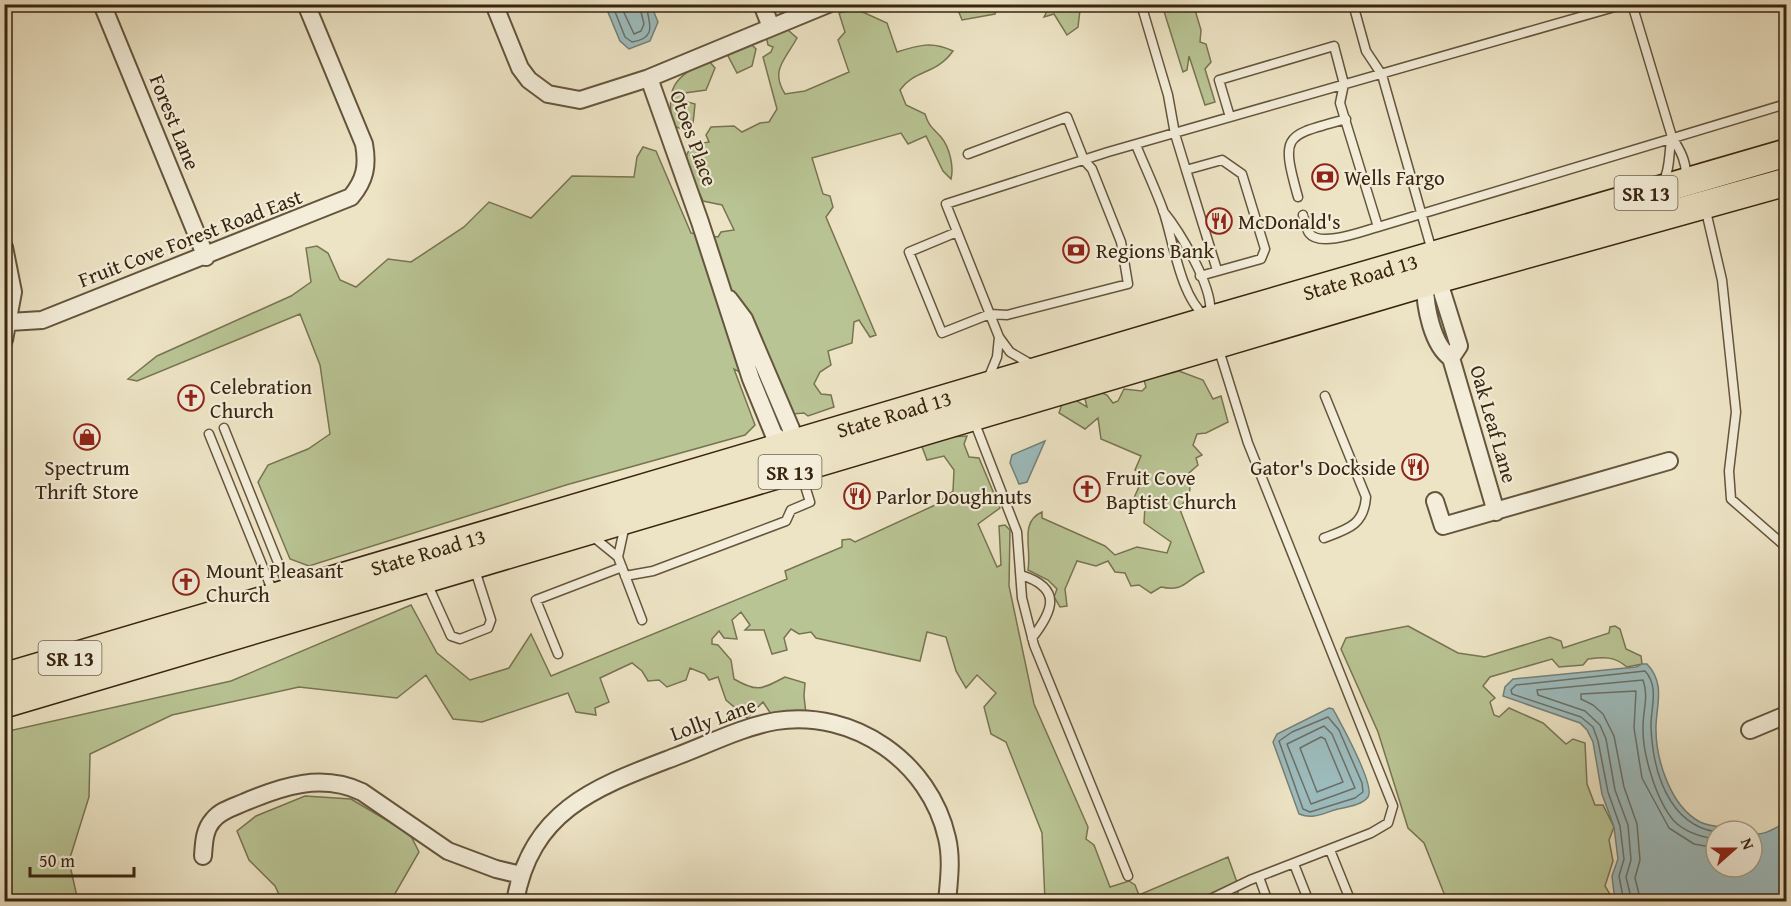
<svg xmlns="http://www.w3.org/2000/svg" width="1791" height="906" viewBox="0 0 1791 906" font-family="'Gentium Book Plus',serif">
	<rect width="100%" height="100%" fill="#ede4c5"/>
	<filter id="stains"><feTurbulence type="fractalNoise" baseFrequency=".00333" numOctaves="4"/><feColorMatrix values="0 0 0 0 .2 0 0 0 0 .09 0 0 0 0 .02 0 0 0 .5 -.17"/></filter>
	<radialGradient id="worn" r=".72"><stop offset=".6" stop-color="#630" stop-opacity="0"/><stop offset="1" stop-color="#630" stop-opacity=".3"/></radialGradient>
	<path fill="#b9c494" stroke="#787452" stroke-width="1.5" d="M1051,4H1095V5L1080,10L1078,27L1067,35L1054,14L1044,17Z
		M956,5H998L995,14L962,20Z
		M1162,5H1189L1190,9L1195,10L1201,30L1200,42L1206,44L1211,62L1205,69L1215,102L1205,105L1189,56L1187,70L1183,72Z
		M856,9L887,23L897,52C919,45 932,41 953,51C936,75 915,69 900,90L906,105L925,114C929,127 933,128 941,137C950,148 954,167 951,179L943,171L926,136L908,144L901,133L812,158L823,194L830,196L833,207L826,217L876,335L870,337L859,320L854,322L852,343L828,351L831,365L820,372L814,384L821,394L831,395L834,407L808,416L804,413L792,414L784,395L734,369L755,425L745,435L566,485L309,566L290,559L258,482L268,465L308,449L330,434L320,365L300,314L137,381L128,379L157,356L291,296L311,282L306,248L317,246L328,253L340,280L356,287L388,259L411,262L464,227L489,202L531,218L572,176L634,177L637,157L643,147L656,151L691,233L718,237L721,232L734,230L722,205L703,201C693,177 668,147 709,142L706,135L711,127L734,126L742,132L760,123L769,122L777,109L763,57L771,52L773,47L768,45L766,36L788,30L797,38C785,60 770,70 785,94L805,91L849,72L838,40L845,32L839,13Z
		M749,42L756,49L752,66L737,73L726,52Z
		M708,60L715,68L706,90L685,93L684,101L695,104L693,124L685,130L673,126C665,87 674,78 708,60Z
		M1179,371L1203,380L1213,399L1221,396L1228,422L1206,433L1197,434L1193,445L1202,455L1196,458L1198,465L1189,473C1192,486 1190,499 1179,507L1204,572C1185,580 1185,592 1161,587L1151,593L1139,585L1131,586L1125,573L1115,572L1108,561L1096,566L1077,561L1065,589L1067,606L1060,607L1054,597L1057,589L1048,580L1028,570C1032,548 1019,522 1042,512V518L1105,546L1115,555L1137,547L1167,553L1171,542L1144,523L1145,506L1134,498L1144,475L1135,470L1141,456L1101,439L1098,418L1085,429L1059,413L1062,404L1072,398L1087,407L1085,399L1097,391L1107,395L1113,403L1118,401L1124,389L1142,391L1146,387L1144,380Z
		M967,436L964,444L969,457L979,458L1000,508L978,524L997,567L1001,565L999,526L1005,525L1010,530L1009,586L1034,704L1088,827L1086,839L1094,845L1110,887L1129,881L1135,885L1139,895L1228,857L1239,888L1236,901H1045L1042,833L1006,742L991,734L984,707L996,693L977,675L966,688L956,671L946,637L927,632L920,661L816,638L811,632L799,634L791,629L784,638L787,650L772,654L764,630H745L750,625L741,612L732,620L737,639L724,638L719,631L712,639V644L718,645L731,660L734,679C758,693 762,689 785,677L805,683L804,696L806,714H771L763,702L747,718L726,700L718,677L709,680L705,674L690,668L686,680L667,687L659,680L648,681L642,671L632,663L600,678L609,702L595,708L596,715L576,712L568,693L482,722L453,719L426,675L397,698L299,687L172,715L90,754L89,797L69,861L78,901H5L4,732L231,681L411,605L437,653L470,680L509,668L531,634L551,676L787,579L785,571L842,547V540L850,539L855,542L933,506L953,491L954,470L944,456L927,460L921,444L948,437Z
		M1408,626L1458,653L1485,657L1550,637L1561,641L1563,648L1609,633L1610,627L1615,626L1620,629L1626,649L1641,656L1642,664L1627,667C1614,656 1604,657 1588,659L1583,665L1559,667L1552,659L1490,677L1483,686L1495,698L1490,702L1494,715L1499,717L1509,708L1543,723L1566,744L1573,739L1585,743L1587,784L1595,805H1603L1614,827L1609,840L1613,861L1605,886L1614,901H1447L1424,843L1408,828L1378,732L1341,649L1346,638Z
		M305,796L351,799L410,834L419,852L393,897L395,901H282L275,886L249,860L237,831L256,816Z"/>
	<path fill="#9dbcbe" stroke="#758078" stroke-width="1.5" d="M605,5H651L658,22L650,41L629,49L620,41Z
		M1045,441L1027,482L1019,484L1010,463L1012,455Z
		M1642,664H1647C1665,683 1657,703 1656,725C1655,758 1670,806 1700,822C1713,828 1731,827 1745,831H1716V867H1752V833C1764,837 1775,827 1786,823V901H1620L1614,893L1612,876L1618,859L1614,827L1602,794L1593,742L1587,730L1580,723L1503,696L1505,687L1513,679L1636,667Z
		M1329,708L1333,709C1340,722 1376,786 1368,797C1362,805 1347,807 1338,809C1323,813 1314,820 1299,814L1273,742L1277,734Z"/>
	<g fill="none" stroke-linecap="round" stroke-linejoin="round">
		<path stroke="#6a7067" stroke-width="1.5" d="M612,4L625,37L632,42C659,38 648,21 646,4
			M620,4L634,34L641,31L644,24L639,4
			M1328,717L1339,730L1362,783L1363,792L1355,798L1310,812L1303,809L1279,741L1292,732Z
			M1324,726L1332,734L1355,788L1311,804L1287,744Z
			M1321,737L1325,739L1343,782L1317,792L1300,748Z
			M1624,902L1619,876L1624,859L1620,826L1608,792L1598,741L1593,727L1581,717L1512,694L1511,690L1516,685L1645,671C1660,687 1650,710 1651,728C1653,771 1668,824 1716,832
			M1632,902L1626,877L1631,860L1628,825L1615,790L1606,739L1600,725L1585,711L1538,695L1537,690L1643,680C1649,696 1643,710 1643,726C1642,753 1656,800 1674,821C1685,832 1701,837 1716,839
			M1641,902L1635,878L1640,860L1637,824L1624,787L1614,736L1603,714L1593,705L1581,699V694L1636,691L1634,728L1642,778L1669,828L1694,844L1716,848"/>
		<g stroke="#65553d" stroke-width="11">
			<path id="lane" d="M1141,4L1168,95L1175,134L1186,170
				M1353,4L1366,51L1382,75L1432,251
				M1632,4L1672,137C1680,150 1687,162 1686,178
				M1230,117L1219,80L1334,46L1344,84L1340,103L1378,227L1786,104
				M1136,145C1145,167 1155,188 1163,210C1173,239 1180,296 1205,316
				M1663,182C1671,168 1668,153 1672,137
				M1298,197C1280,133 1285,136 1346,119
				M1705,207L1722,280L1736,412L1729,471L1731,499L1786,547
				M1163,211C1180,232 1214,288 1210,314
				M1303,215C1305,220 1306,229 1309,233C1320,248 1363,231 1378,227
				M957,232L909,252L942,333L990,314L1007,315L1128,284L1121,242L1092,169L1084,160L1067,117L968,154
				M1200,276L1261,259L1265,249L1242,174L1222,160L1186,170L1217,270
				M1034,366L1010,352L999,337L946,204L1108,152L1625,4
				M988,379L997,357L999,337
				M974,421L1017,532L1022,598L1034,645L1128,876
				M224,428L289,590
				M209,434L273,592
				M591,535L618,557L642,620
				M1324,538C1348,529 1364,525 1366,497L1325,396
				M618,557L625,525
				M1021,575C1062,588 1054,610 1032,638
				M625,576L653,571L786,521L791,510L810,502L801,473
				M427,583L451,636L460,639L488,628L491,620L474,567
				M558,654L536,600L622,567
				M1330,850L1351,902
				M1294,864L1309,902
				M1259,877L1268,902
				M1204,902L1250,880L1371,833L1388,823L1393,806L1248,443L1218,347"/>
		</g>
		<g stroke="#65553d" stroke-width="20">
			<path id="street" d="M102,4L206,257
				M494,4L520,68L529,80L548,94L580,100L649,78L828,4
				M762,4L771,27
				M649,78L700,222L751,379L774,435L789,446
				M4,247L13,292L4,340
				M1438,279L1459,346L1451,358
				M1425,284C1425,306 1432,345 1451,358L1496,512
				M729,299L744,319L791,429V450
				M9,322L42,320L351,197C365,180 368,166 364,144L306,4
				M1435,501L1443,526L1669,461
				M1750,730L1786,715
				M203,856C204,843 204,830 213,820C221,810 234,807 245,802C283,786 322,773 362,792L448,851L496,869L521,875
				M515,902C531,808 599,786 677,756C709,744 742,727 776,721C854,709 930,762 947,838C952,859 949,880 947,902"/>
		</g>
		<g stroke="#382510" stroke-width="30">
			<g id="primary">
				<path id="s1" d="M4,677L1210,320L1786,153"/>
				<path d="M4,704L1438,279L1786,182"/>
			</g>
		</g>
		<use href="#lane" stroke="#f3edd9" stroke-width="8"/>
		<use href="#street" stroke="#f3edd9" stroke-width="16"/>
		<use href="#primary" stroke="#ede4c5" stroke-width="27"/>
	</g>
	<defs>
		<g id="bank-ring" transform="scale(1.35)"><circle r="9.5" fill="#f3edd9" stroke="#8f2418" stroke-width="1.5"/><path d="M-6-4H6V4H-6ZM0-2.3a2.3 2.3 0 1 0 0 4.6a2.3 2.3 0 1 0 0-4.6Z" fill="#8f2418"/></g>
		<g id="restaurant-ring" transform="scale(1.35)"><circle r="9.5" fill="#f3edd9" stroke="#8f2418" stroke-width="1.5"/><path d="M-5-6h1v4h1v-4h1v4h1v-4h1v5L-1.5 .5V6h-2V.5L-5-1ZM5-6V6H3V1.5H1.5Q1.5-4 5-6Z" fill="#8f2418"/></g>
		<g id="church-ring" transform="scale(1.35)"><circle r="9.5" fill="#f3edd9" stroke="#8f2418" stroke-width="1.5"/><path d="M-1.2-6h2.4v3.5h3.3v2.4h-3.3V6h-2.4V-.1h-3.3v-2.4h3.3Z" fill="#8f2418"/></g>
		<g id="shop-ring" transform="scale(1.35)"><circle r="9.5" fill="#f3edd9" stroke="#8f2418" stroke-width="1.5"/><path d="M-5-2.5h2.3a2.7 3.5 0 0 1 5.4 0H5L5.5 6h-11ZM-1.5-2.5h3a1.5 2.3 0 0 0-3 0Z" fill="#8f2418"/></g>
	</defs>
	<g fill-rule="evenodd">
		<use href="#bank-ring" x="1325" y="177"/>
		<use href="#restaurant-ring" x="1219" y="221"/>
		<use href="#bank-ring" x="1076" y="250"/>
		<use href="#church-ring" x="191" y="398"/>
		<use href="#shop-ring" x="87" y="437"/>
		<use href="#restaurant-ring" x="1415" y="467"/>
		<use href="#church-ring" x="1087" y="489"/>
		<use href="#restaurant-ring" x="857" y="496"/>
		<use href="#church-ring" x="186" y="582"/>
	</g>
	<g text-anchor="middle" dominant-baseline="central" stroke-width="4.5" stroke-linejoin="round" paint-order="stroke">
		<g fill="#f3edd9" stroke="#70614c" stroke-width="1.5">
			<rect x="1614.5" y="176" width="63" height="34" rx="4.5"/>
			<rect x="758.5" y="455" width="63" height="34" rx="4.5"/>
			<rect x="38.5" y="641" width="63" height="34" rx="4.5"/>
		</g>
		<g font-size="20" font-weight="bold" fill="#382510">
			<text x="1646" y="193">SR 13</text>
			<text x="790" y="472">SR 13</text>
			<text x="70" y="658">SR 13</text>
		</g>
		<g font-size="21" fill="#382510" stroke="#f3edd9">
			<text transform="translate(175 122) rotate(68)">Forest Lane</text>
			<text transform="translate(694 138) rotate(70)">Otoes Place</text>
			<text transform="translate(190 238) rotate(-21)">Fruit Cove Forest Road East</text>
			<text stroke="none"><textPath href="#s1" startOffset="1414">State Road 13</textPath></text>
			<text stroke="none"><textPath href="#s1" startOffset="928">State Road 13</textPath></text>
			<text transform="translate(1494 424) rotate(74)">Oak Leaf Lane</text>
			<text stroke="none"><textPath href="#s1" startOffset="442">State Road 13</textPath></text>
			<text transform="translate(713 719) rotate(-20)">Lolly Lane</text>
		</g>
		<g font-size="21" fill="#382510" stroke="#f3edd9" text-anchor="start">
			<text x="1344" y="177">Wells Fargo</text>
			<text x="1238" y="221">McDonald's</text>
			<text x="1096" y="250">Regions Bank</text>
			<text x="210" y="386">Celebration<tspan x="210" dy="24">Church</tspan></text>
			<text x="87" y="467" text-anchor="middle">Spectrum<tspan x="87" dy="24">Thrift Store</tspan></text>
			<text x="1396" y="467" text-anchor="end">Gator's Dockside</text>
			<text x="1106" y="477">Fruit Cove<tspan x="1106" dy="24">Baptist Church</tspan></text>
			<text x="876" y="496">Parlor Doughnuts</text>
			<text x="206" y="570">Mount Pleasant<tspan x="206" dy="24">Church</tspan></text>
		</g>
	</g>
	<rect width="1791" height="906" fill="none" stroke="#ede4c5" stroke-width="24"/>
	<rect x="6" y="6" width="1779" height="894" fill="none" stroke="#382510" stroke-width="3"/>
	<rect x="12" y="12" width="1767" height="882" fill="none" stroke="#382510" stroke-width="1.5"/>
	<g transform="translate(1734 849) rotate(69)"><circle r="28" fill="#f3edd9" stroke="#a89d89" stroke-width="1.5"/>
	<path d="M0-4.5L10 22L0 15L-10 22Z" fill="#8f2418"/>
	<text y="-9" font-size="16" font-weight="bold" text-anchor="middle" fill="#382510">N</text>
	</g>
	<path d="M30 867v9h104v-9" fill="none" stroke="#382510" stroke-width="3"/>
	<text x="39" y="867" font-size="18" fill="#382510" stroke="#f3edd9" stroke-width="4.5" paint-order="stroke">50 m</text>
	<rect width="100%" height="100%" filter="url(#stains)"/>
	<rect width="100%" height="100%" fill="url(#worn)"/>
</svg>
